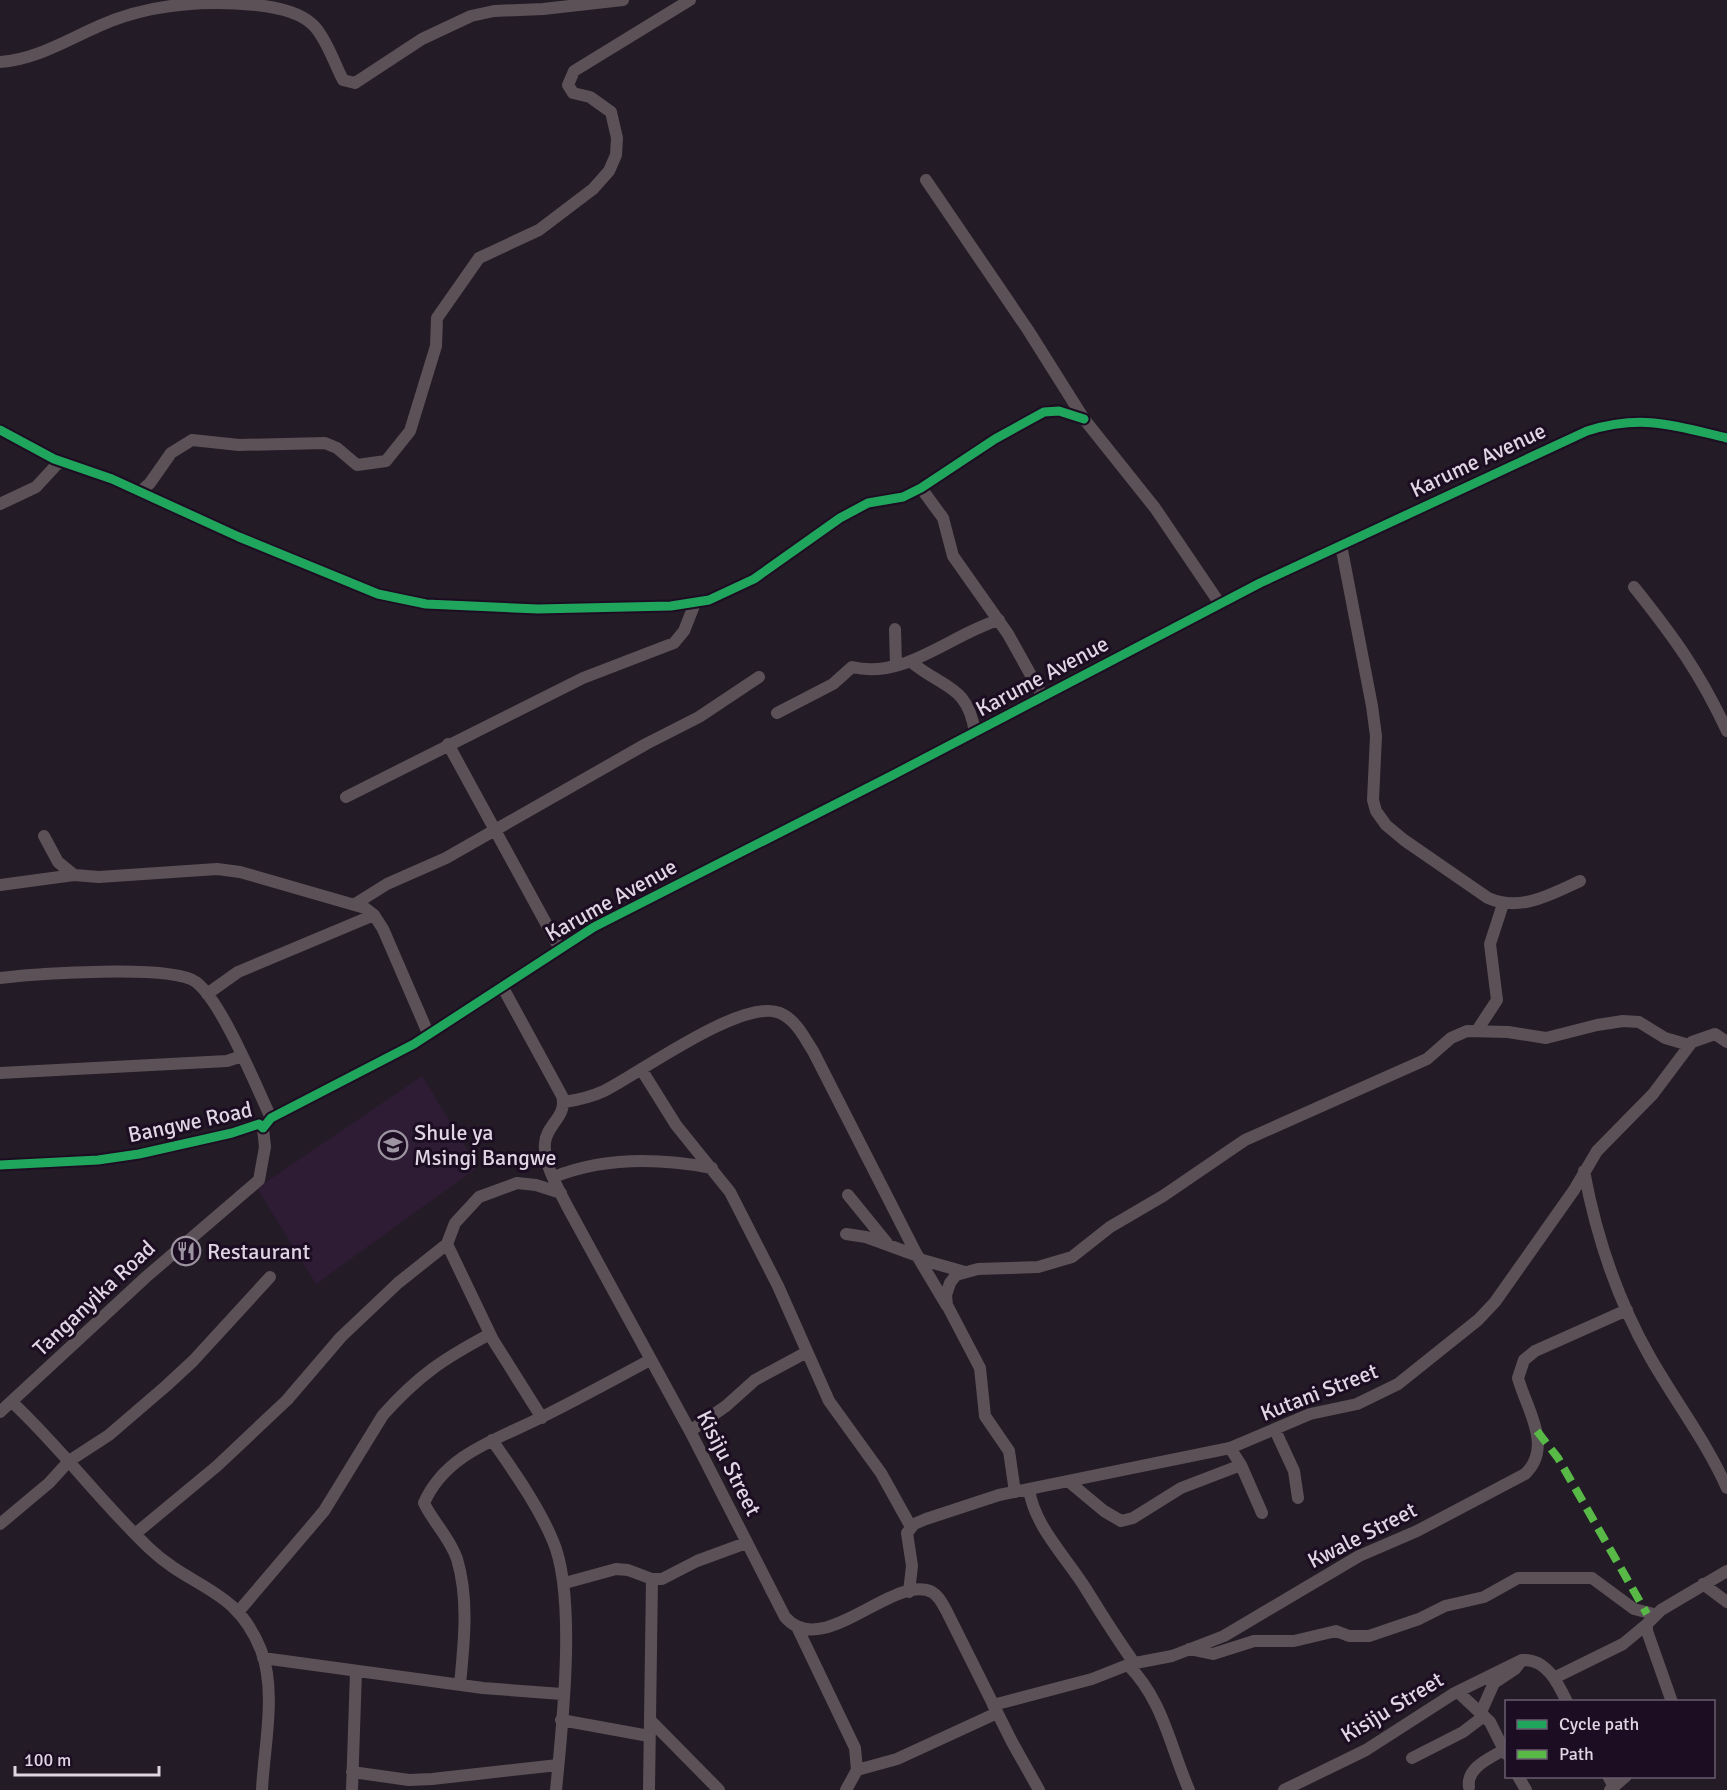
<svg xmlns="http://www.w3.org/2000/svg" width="1727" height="1790" viewBox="0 0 1727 1790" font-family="Signika,sans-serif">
	<rect width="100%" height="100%" fill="#231b26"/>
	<path fill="#2e1c35" d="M422,1076L478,1167L316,1284L257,1188Z"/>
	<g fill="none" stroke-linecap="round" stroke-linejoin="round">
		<path stroke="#5b5157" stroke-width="12" d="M0,62C35,60 67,40 99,26C148,4 203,0 256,5C275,7 302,12 315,27C328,42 334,63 343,80L355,83L422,39L471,16L494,11L543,9L623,0
			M926,180L1028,330L1084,419L1155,508L1220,604
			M0,430L54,459L112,479L239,537L378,594L426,604L538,609L671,606L709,600L754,579L840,518L868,503L903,497L921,488L995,439L1044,412L1059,411L1084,419
			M921,488L943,518L953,556L1008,634L1043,697
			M140,492L150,483L171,453L192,440L239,445L325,443L337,448L357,465L386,461L410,431L436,346L437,318L479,258L539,230L593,189L609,171L616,155L617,138L611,112L590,97L573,93L568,85L574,71L690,0
			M0,504L36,487L60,461
			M1341,545L1372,706L1376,736L1373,800L1376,811L1386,825L1404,840L1488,898C1520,912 1550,895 1580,881
			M1634,587C1674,637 1700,673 1727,731
			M895,629L896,665
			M910,661C943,689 968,684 975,733
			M777,713L833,684L852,667C905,680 951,634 999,620
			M448,744L560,949
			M346,797L583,678L674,643L684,631L695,603
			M44,836L58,862L74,875L99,877L217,869L240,872L365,908L374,915L383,929L428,1033
			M0,885L74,875
			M355,904L387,884L446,858L646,744L699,717L759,677
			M0,978C35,974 171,964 196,982C222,1002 256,1086 271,1118
			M502,986L562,1096C568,1116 546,1125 545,1143C543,1163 558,1188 567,1206L690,1431L785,1617C823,1661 893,1573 932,1592C939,1596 942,1603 946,1610L1012,1742L1039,1790
			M207,994L238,972L374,915
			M1478,1029L1497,1000L1490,944L1503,904
			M641,1069L676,1125L730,1192L778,1286L829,1401L881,1473L911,1527
			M0,1073L227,1061L242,1056
			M564,1102C578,1100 591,1097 604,1091C640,1073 743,997 780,1013C796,1020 804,1037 813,1051L919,1259L947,1306
			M0,1165L98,1160L139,1154L232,1133L259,1124L263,1128L271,1118L414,1044L594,927L891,776L1260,583L1587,431C1642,414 1673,425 1727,438
			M1584,1171C1596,1235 1617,1299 1650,1357C1675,1401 1706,1441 1727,1488
			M554,1177C604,1157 659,1158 712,1168
			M848,1195L887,1243
			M846,1234L866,1237L918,1256
			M447,1244L493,1340L542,1418
			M919,1259L965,1272
			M12,1402C61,1448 101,1502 149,1548C193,1590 236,1587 261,1650C277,1692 264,1746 262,1790
			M0,1412L146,1277L259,1180L265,1147L263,1128
			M1275,1430L1294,1471L1298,1498
			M690,1431L726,1406L755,1380L807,1352
			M492,1440C514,1472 538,1505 553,1541C577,1597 562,1728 556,1790
			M1230,1448L1241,1465L1262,1513
			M1068,1481L1104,1511L1121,1521L1133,1518L1181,1488L1241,1465
			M1029,1489C1034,1526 1067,1558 1086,1589C1102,1615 1117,1639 1135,1664
			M1015,1492L1009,1451L985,1416L980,1368L947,1305L946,1295L950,1283L956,1275L978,1269L1038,1267L1072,1257L1110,1227L1163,1196L1245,1140L1427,1059L1451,1038L1467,1031L1508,1032L1546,1038L1597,1025L1623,1021L1639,1022L1665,1038L1689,1045
			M0,1524L49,1483L69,1461L109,1435L166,1386L193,1361L270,1277
			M135,1534L217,1466L287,1400L341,1337L398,1283L447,1244L455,1223L479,1197L517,1183L536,1185L561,1193
			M565,1583L616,1569L628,1570L652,1579H662L697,1561L746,1543
			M1703,1584L1727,1602
			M909,1592L912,1566L907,1533L914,1524L926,1519L999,1495L1230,1448L1310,1414L1357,1404L1398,1384L1478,1320L1495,1302L1574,1190L1597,1151L1653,1094L1692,1042L1715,1034L1727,1042
			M239,1611L324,1511L383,1415C419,1375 443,1359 490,1334
			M797,1627L855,1748L857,1770L846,1790
			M1189,1649L1213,1654L1254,1641H1294L1336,1631L1349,1636H1369L1419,1619L1445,1606L1484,1597L1518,1578H1592L1634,1609L1654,1614
			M263,1658L483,1688L562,1694
			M1128,1665C1163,1700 1170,1746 1189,1790
			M1554,1678L1623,1644L1647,1624
			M460,1684C464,1644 469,1598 457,1559C450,1538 433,1522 424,1503C446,1453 499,1439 544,1416C580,1398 615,1379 650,1360
			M1458,1692L1490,1722L1506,1754
			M1672,1702L1647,1631V1624L1661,1610L1727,1571
			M993,1705L1092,1679L1130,1664L1172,1656L1224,1636L1359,1556L1417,1531L1525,1474C1554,1447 1526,1408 1518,1378L1524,1360L1535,1351L1627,1310
			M1481,1712L1494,1683L1515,1669L1522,1660C1546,1658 1558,1683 1567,1702
			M561,1720L649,1736
			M650,1720L719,1790
			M1412,1758L1463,1732L1484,1716
			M857,1770L897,1759L997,1713
			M352,1772L409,1780L432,1779L558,1765
			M1518,1776L1526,1790
			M1608,1776L1614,1787
			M1469,1787C1466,1767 1491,1758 1505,1749
			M352,1790L356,1671
			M649,1790L652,1579
			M1284,1790L1366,1750L1453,1694L1522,1660
			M1610,1790L1626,1776"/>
		<path stroke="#58b947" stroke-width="8" stroke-dasharray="15 8" stroke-linecap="butt" d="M1537,1431L1558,1458L1647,1614"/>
		<g stroke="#1c0d22" stroke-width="13">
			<path id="cycleway" d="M0,430L54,459L112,479L239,537L378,594L426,604L538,609L671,606L709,600L754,579L840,518L868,503L903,497L921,488L995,439L1044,412L1059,411L1084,419
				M0,1165L98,1160L139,1154L232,1133L259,1124L263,1128L271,1118L414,1044L594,927L891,776L1260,583L1587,431C1642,414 1673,425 1727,438"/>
		</g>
		<use href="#cycleway" stroke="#20a55d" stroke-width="9"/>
	</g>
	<defs>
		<g id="school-ring" transform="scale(1.5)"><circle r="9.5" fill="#1c0d22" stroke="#9d94a1" stroke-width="1.5"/><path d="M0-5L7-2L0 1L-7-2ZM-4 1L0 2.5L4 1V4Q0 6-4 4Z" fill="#9d94a1"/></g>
		<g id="restaurant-ring" transform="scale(1.5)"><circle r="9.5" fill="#1c0d22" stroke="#9d94a1" stroke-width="1.5"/><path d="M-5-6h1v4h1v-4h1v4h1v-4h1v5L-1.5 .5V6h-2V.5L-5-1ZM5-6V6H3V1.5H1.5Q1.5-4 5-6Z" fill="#9d94a1"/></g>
	</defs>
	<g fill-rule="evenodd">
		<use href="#school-ring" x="393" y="1145"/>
		<use href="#restaurant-ring" x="186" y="1251"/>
	</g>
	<g text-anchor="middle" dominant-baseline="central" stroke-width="6" stroke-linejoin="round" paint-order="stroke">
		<g font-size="22" fill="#dfd5e3" stroke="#1c0d22">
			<text transform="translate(1478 460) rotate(-25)">Karume Avenue</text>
			<text transform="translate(1042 676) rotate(-28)">Karume Avenue</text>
			<text transform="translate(611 900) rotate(-29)">Karume Avenue</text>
			<text transform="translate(190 1122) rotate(-12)">Bangwe Road</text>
			<text transform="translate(94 1298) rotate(-43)">Tanganyika Road</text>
			<text transform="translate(1319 1392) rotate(-21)">Kutani Street</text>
			<text transform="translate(729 1463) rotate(63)">Kisiju Street</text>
			<text transform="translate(1362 1535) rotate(-27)">Kwale Street</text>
			<text transform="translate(1392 1707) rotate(-31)">Kisiju Street</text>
		</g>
		<g font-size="22" fill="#dfd5e3" stroke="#1c0d22" text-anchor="start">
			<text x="414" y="1132">Shule ya<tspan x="414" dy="25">Msingi Bangwe</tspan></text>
			<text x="207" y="1251">Restaurant</text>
		</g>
	</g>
	<rect x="1505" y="1700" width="210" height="78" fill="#1c0d22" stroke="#6a5d6f" stroke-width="1.5"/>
	<rect x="1517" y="1720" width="30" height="9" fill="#20a55d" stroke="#6a5d6f" stroke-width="1.5"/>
	<text x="1559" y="1730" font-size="18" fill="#dfd5e3">Cycle path</text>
	<rect x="1517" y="1750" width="30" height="9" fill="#58b947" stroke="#6a5d6f" stroke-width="1.5"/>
	<text x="1559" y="1760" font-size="18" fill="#dfd5e3">Path</text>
	<path d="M15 1766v9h144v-9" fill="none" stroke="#dfd5e3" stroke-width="3"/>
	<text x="24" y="1766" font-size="18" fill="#dfd5e3" stroke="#1c0d22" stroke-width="4.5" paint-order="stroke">100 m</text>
</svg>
